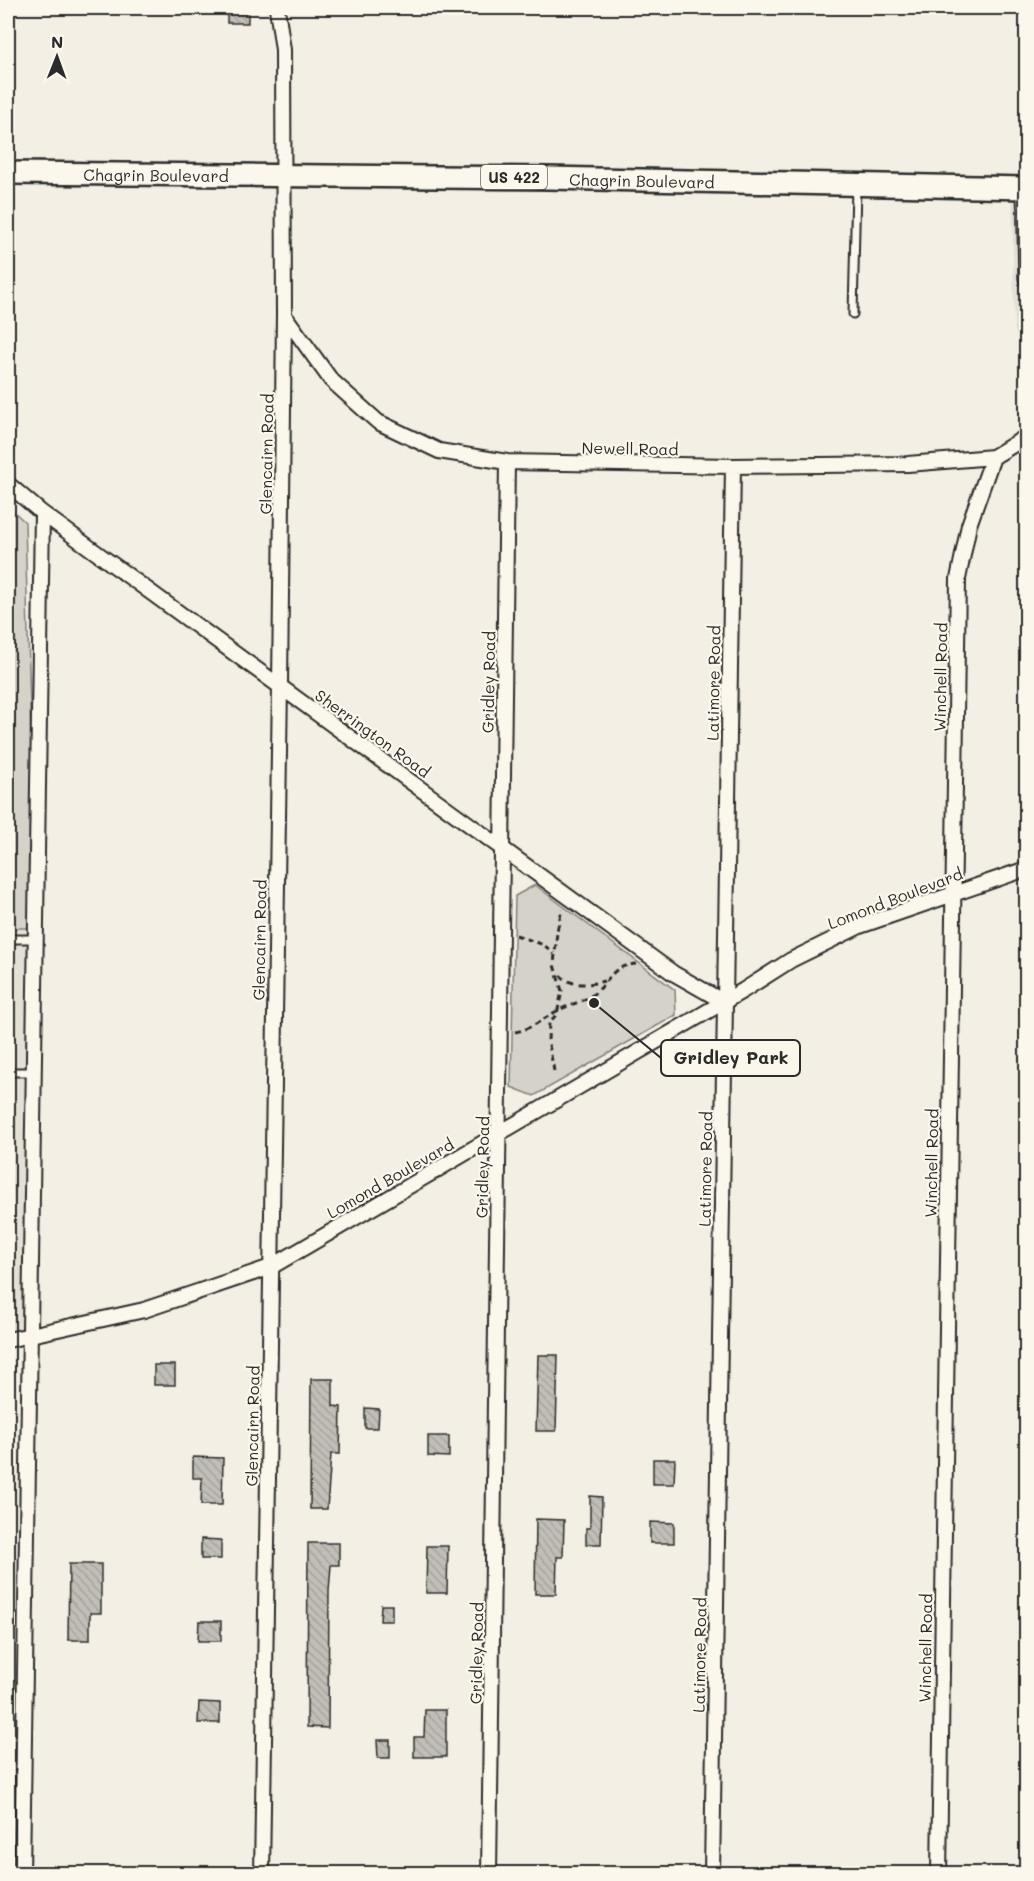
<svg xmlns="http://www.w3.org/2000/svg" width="1034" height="1881" viewBox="0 0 1034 1881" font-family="Mali,sans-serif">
	<defs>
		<pattern id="building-back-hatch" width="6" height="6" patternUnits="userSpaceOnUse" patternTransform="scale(1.5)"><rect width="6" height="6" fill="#c0beb6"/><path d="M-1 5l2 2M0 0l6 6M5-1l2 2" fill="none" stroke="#a5a39d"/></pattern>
	</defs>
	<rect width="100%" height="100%" fill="#f3efe4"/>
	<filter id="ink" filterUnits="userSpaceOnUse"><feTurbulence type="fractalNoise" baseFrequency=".0167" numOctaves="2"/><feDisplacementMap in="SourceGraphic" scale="12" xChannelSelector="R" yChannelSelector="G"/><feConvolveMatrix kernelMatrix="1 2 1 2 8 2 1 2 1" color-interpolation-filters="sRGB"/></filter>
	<g filter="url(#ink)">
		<path fill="#e4e0d6" d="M1012,188H1026V356L1014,329Z
			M8,927L36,928L29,1336L8,1340Z"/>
		<path fill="#d5d2c9" stroke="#807e7a" stroke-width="1.5" d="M8,506L25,522L36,928H8Z
			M535,885L675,990L676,1015L534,1096L511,1087L515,896Z"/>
		<path fill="url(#building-back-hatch)" stroke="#2b2b2b" stroke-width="1.5" d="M227,8H248V23H227Z
			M538,1355H558L556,1431H536Z
			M154,1365H175V1385H154Z
			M311,1379H333V1406L341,1407L340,1454H331L327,1509H310Z
			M365,1408L379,1409L378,1428H365Z
			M428,1436H449V1457L428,1456Z
			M193,1457L223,1458L222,1505H201L202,1478H193Z
			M653,1459H675L674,1484H653Z
			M590,1496L602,1497L601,1544H586V1528H590Z
			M536,1519L564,1520L563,1557H557L556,1594H535Z
			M650,1522L674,1523V1543H650Z
			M201,1539L221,1540V1559H201Z
			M308,1543H339V1565H331L329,1591L328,1728L307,1727Z
			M427,1546H448L447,1593H426Z
			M69,1564H101V1613H90V1640H68Z
			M381,1605H392V1621H380Z
			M199,1621H221V1641H198Z
			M199,1702L220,1703V1723H198Z
			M425,1710H446V1757H414V1737H424Z
			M377,1740H390V1758H378Z"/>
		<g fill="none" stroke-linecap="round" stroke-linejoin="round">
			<g stroke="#2b2b2b" stroke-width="11">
				<path id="service" d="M1021,190L1023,279L1026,288
					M853,314L856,186
					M8,939H35
					M8,1072H33"/>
			</g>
			<g stroke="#2b2b2b" stroke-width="18">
				<path id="minor" d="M284,315L331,380L378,422L439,451L507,462L733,466L908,464L993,457L1026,437
					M8,484L42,513L673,973L724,1002
					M8,1340L144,1310L271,1267L744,990L791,960L860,926L1026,869
					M22,1874L42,513
					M262,1874L280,686L284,315L283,50L277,8
					M489,1874L507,462
					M712,1874L733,466
					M939,1874L958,579L969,525L993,457"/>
			</g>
			<g stroke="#2b2b2b" stroke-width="26">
				<g id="primary">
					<path id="s1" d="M8,173L548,178L1026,188"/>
				</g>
			</g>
			<path stroke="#2b2b2b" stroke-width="3" stroke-dasharray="6 4.5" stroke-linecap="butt" d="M516,935L544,945L554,954
				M560,975C572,987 589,985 604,981
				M515,1032C532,1029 542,1019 557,1011C570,1004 584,1002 595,993C613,978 609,967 636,964
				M554,1071L548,1040L549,1023L557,1014L562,991L554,965L557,931L562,909"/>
			<use href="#service" stroke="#fbf7ec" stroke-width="7"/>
			<use href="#minor" stroke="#fbf7ec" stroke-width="14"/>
			<use href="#primary" stroke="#fbf7ec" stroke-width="21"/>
		</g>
	</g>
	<g text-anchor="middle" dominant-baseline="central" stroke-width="4.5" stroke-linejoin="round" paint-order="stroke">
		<rect fill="#fbf7ec" stroke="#696865" stroke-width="1.5" x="481" y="165" width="66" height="24" rx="4.5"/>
		<g font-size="15" font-weight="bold" fill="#2b2b2b">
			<text x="514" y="177">US 422</text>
		</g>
		<g font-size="16" fill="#2b2b2b" stroke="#fbf7ec">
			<text stroke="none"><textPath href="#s1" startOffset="148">Chagrin Boulevard</textPath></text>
			<text stroke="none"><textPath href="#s1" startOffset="634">Chagrin Boulevard</textPath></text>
			<text transform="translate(630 448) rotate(1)">Newell Road</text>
			<text transform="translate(266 454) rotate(-89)">Glencairn Road</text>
			<text transform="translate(940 677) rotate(-89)">Winchell Road</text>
			<text transform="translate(488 682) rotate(-89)">Gridley Road</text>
			<text transform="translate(713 683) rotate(-89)">Latimore Road</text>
			<text transform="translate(373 733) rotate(36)">Sherrington Road</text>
			<text transform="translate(895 898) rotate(-21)">Lomond Boulevard</text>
			<text transform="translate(259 940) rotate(-89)">Glencairn Road</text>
			<text transform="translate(931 1163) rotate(-89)">Winchell Road</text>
			<text transform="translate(482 1167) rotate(-89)">Gridley Road</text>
			<text transform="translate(705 1169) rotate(-89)">Latimore Road</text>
			<text transform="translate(390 1178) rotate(-30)">Lomond Boulevard</text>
			<text transform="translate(252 1426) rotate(-89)">Glencairn Road</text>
			<text transform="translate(925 1648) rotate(-89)">Winchell Road</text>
			<text transform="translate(476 1653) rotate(-89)">Gridley Road</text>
			<text transform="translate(699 1655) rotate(-89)">Latimore Road</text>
		</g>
	</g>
	<path fill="none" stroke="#2b2b2b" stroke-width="2" d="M594 1003L661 1058"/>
	<circle fill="#2b2b2b" stroke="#fbf7ec" stroke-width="2" cx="594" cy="1003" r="6"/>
	<rect fill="#fbf7ec" stroke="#2b2b2b" stroke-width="2" x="661" y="1040" width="139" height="36" rx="6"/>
	<g font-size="18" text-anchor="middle" font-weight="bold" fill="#2b2b2b">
		<text x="731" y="1064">Gridley Park</text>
	</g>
	<rect width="1034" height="1881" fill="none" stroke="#fbf7ec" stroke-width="30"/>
	<rect x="15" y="15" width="1004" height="1851" fill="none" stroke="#2b2b2b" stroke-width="2" filter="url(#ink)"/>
	<g transform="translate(57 57) rotate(1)" stroke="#fbf7ec" stroke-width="4.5" paint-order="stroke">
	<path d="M0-4.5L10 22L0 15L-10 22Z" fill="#2b2b2b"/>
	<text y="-9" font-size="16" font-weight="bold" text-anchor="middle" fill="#2b2b2b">N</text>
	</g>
</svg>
